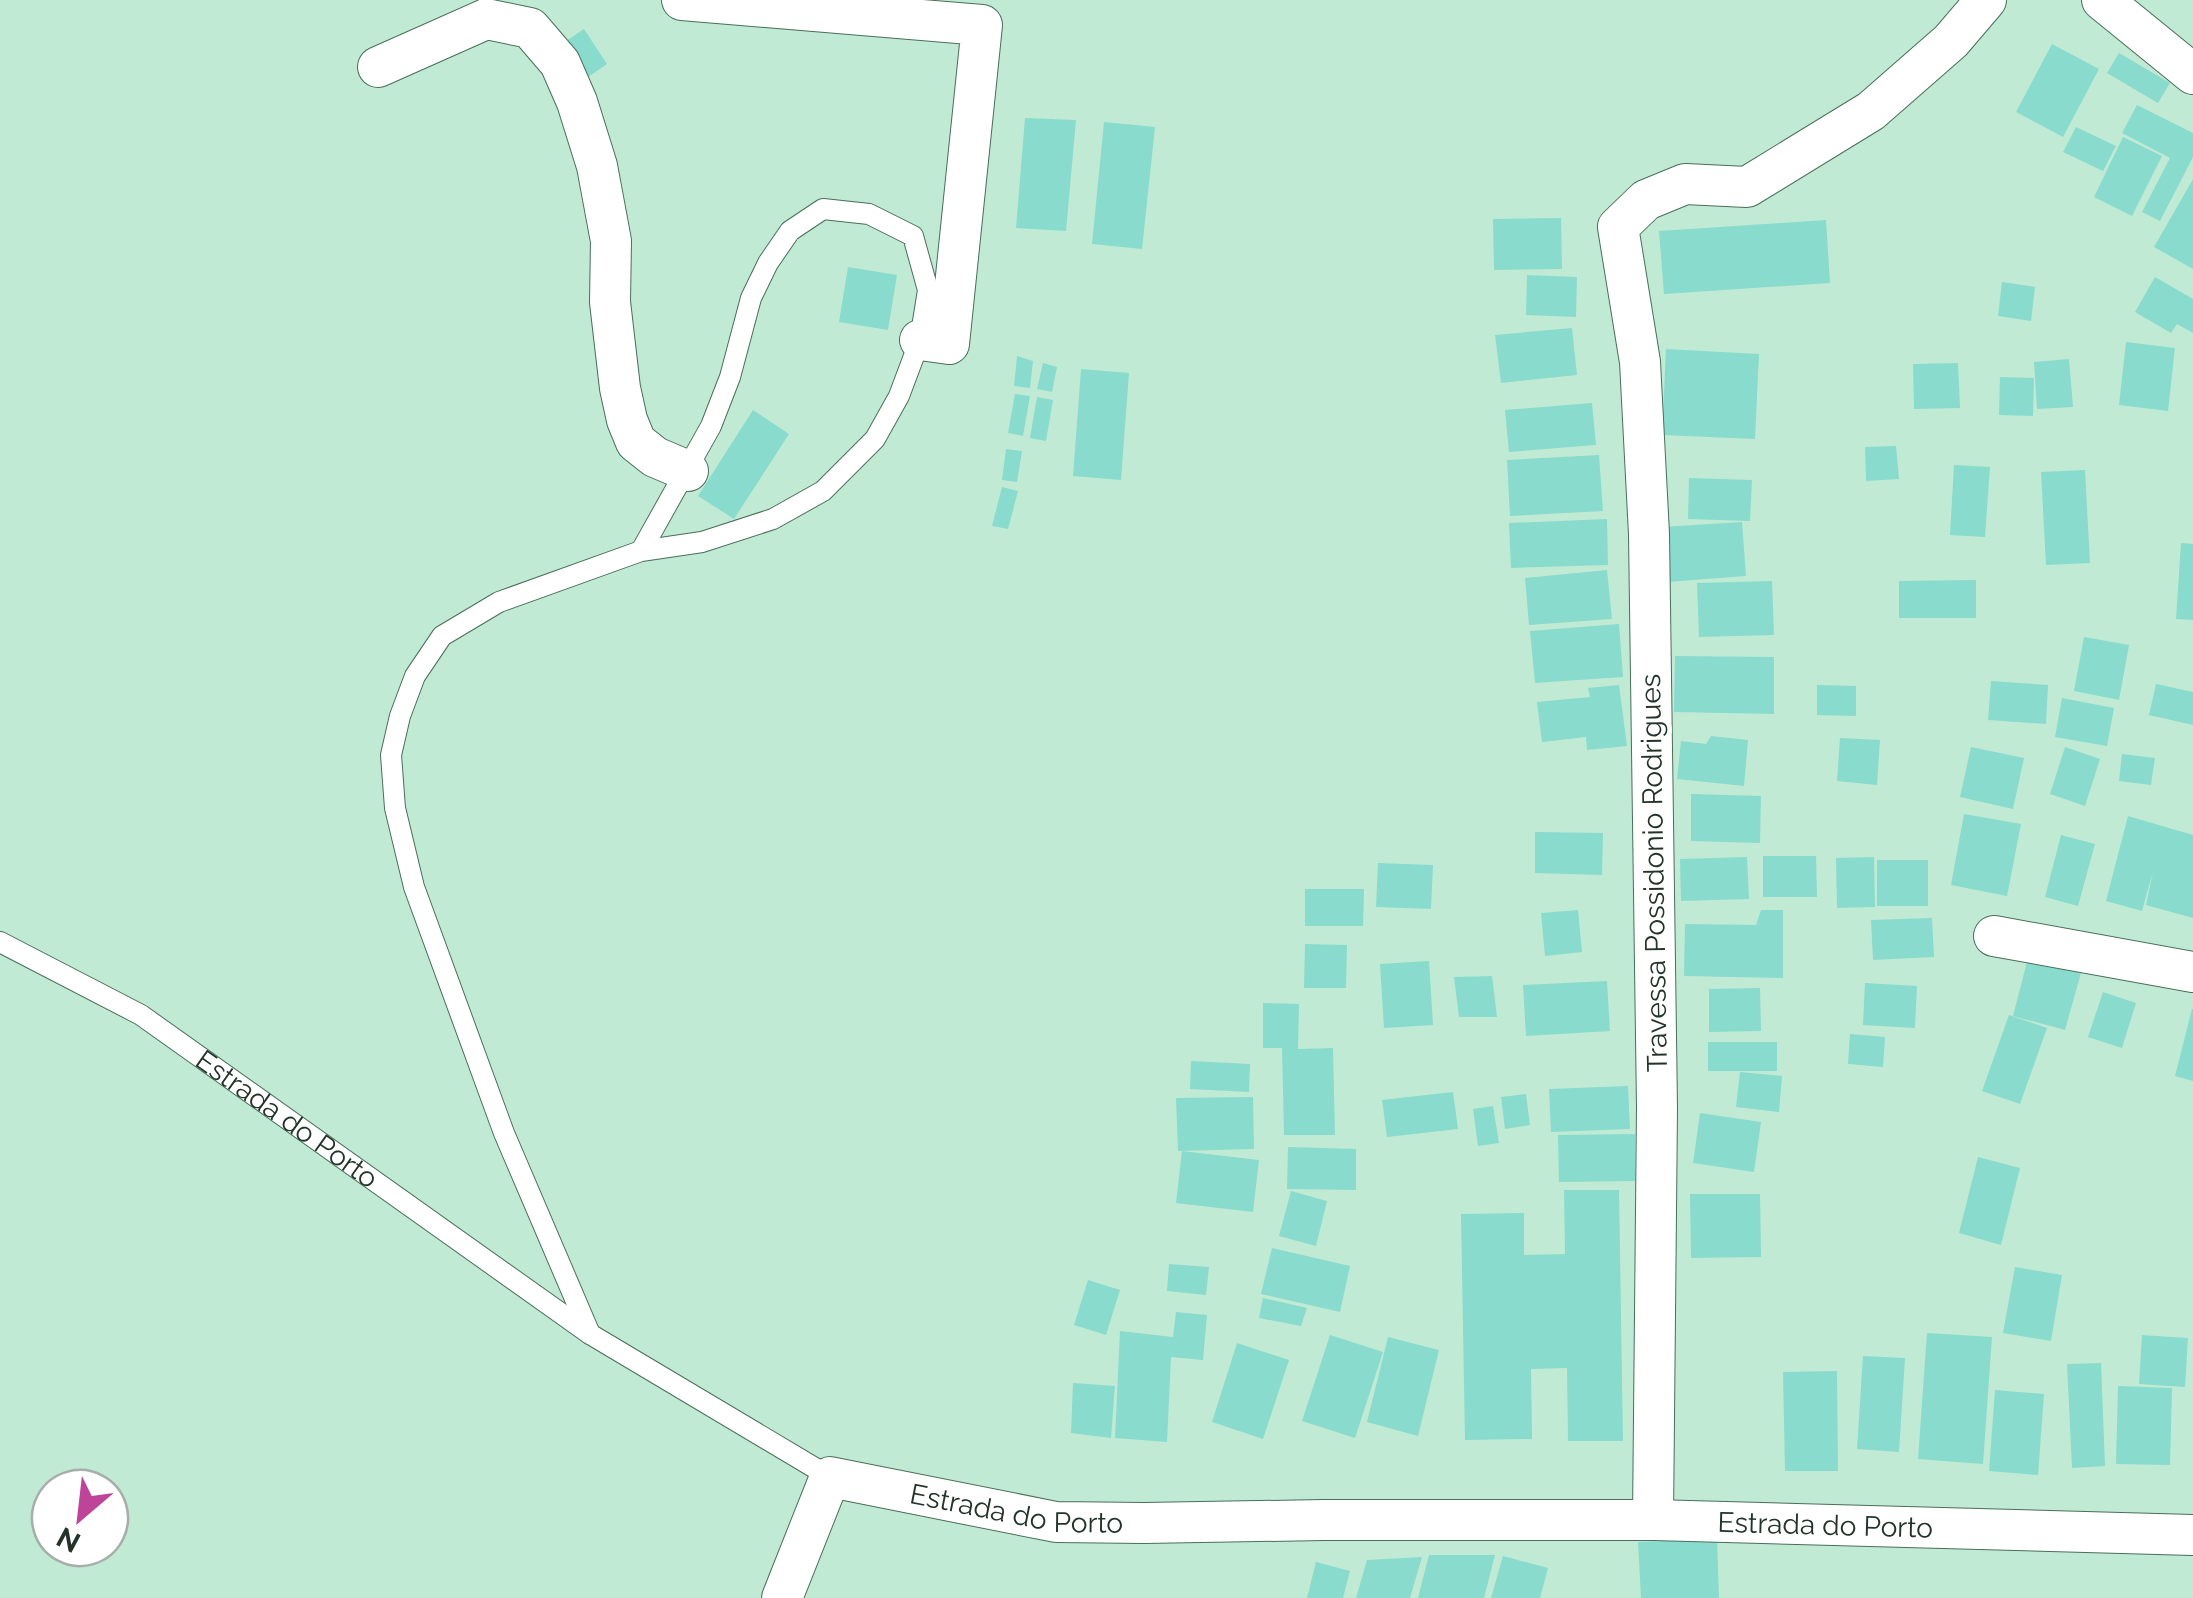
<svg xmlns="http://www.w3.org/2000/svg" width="2193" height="1598" viewBox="0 0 2193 1598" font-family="Raleway,sans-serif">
	<rect width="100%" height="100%" fill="#c1ead4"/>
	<path fill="#89dbcd" d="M584,29L607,64L581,82L557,47Z
		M2052,44L2099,69L2063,137L2016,112Z
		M2119,53L2170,83L2158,103L2107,73Z
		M2137,105L2193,133V157L2160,221L2142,212L2170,158L2122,133Z
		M1025,118L1076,120L1066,231L1016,228Z
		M1104,122L1155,127L1142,249L1092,244Z
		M2076,127L2116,146L2103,171L2063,152Z
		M2123,137L2162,156L2132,216L2094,197Z
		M2193,179V269L2154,247Z
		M1561,218L1562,269L1494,270L1493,219Z
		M1826,220L1830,283L1664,294L1659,231Z
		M848,267L897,275L888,330L839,322Z
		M1527,275L1577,277L1576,317L1526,315Z
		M2155,277L2193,299V333L2177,324L2171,333L2135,312Z
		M2002,282L2035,287L2031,321L1998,316Z
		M1572,328L1577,375L1501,383L1495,335Z
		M2126,342L2175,348L2168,411L2119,405Z
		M1666,349L1759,354L1755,439L1662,435Z
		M1017,356L1033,361L1030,388L1014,386Z
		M2069,359L2073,407L2037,409L2034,362Z
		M1043,363L1057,367L1052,392L1037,389Z
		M1958,363L1960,408L1914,409L1913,364Z
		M1081,369L1129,373L1121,480L1073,476Z
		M2000,377L2034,378L2033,416L1999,415Z
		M1015,394L1030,396L1023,436L1008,433Z
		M1037,397L1053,400L1046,441L1030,438Z
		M1592,403L1596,445L1509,452L1505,410Z
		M753,410L789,434L734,519L698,496Z
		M1896,446L1899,479L1866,481L1865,447Z
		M1006,449L1022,451L1017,482L1002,480Z
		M1599,455L1603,511L1510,516L1507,460Z
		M1954,465L1990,467L1985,537L1950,535Z
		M2085,470L2090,563L2046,565L2041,472Z
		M1689,478L1752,480L1750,521L1688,519Z
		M1002,487L1018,491L1008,529L992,526Z
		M1607,519L1608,565L1511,568L1509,523Z
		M1742,522L1746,576L1667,582L1662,527Z
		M2181,543L2193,544V620L2176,619Z
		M1607,570L1612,619L1529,625L1525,578Z
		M1976,580V618H1899V581Z
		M1772,581L1774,635L1699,637L1697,583Z
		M1619,624L1623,677L1535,683L1530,631Z
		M2084,637L2129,645L2119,700L2074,691Z
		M1675,656L1774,657V714L1674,712Z
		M1991,681L2048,685L2046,724L1988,720Z
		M2156,684L2193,692V725L2149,715Z
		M1619,685L1627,746L1587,750L1586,737L1542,742L1537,702L1590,697L1588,688Z
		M1817,685L1856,686V716L1817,715Z
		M2062,698L2114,708L2107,746L2055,737Z
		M1711,736L1748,740L1744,786L1677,779L1681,741L1706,744Z
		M1840,738L1880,740L1877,785L1837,781Z
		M1971,747L2024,758L2013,809L1960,797Z
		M2065,747L2100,759L2085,806L2050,794Z
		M2122,754L2155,758L2151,785L2119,781Z
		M1691,794L1761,796L1760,843L1691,841Z
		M1964,814L2021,824L2007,896L1951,885Z
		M2128,816L2193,835V918L2146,905L2153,871L2142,911L2106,901Z
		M1535,832L1603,833L1602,875L1535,873Z
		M2061,835L2095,844L2078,906L2045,897Z
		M1763,856H1816L1817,897H1763Z
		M1747,857L1749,899L1681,901L1680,859Z
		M1874,857L1875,907L1837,908L1836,858Z
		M1877,860H1928V906H1877Z
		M1378,863L1433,865L1431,909L1376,907Z
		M1305,889H1364L1363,926H1305Z
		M1578,910L1582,952L1545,956L1541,913Z
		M1761,910H1783V978L1684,976L1685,924L1756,925Z
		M1932,918L1934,957L1873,960L1871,920Z
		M1305,944L1347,945L1346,988H1304Z
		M2028,958L2081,973L2065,1030L2013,1016Z
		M1429,961L1433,1025L1384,1028L1380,964Z
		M1492,976L1497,1017H1459L1454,977Z
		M1607,981L1610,1031L1526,1036L1523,985Z
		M1865,983L1917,986L1915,1028L1863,1025Z
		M1760,988L1761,1031L1709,1032V989Z
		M2103,992L2136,1003L2122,1048L2088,1037Z
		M1263,1003L1299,1004L1298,1049L1333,1048L1335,1135H1284L1282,1048H1263Z
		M2192,1009H2193V1081L2175,1076Z
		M2009,1015L2047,1028L2020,1104L1982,1091Z
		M1850,1034L1885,1037L1883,1067L1848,1064Z
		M1708,1042H1777V1071H1708Z
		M1191,1061L1250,1064L1249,1092L1190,1089Z
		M1740,1072L1782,1076L1779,1112L1736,1107Z
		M1628,1086L1630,1129L1551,1132L1549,1089Z
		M1453,1092L1458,1129L1387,1137L1382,1100Z
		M1526,1094L1530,1125L1505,1129L1501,1097Z
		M1253,1097L1254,1149L1178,1151L1176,1098Z
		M1493,1106L1499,1143L1478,1146L1473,1109Z
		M1700,1113L1761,1122L1754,1172L1693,1163Z
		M1635,1134V1181L1559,1182L1558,1135Z
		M1288,1147L1356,1149V1190L1287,1189Z
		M1182,1151L1259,1160L1253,1212L1176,1203Z
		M1978,1157L2020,1168L2001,1245L1959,1233Z
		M1564,1190H1619L1623,1441H1568L1567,1368L1531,1369L1532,1439L1465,1440L1461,1214L1524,1213V1255L1565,1254Z
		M1291,1191L1327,1201L1316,1246L1279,1236Z
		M1690,1194H1760L1761,1257L1691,1258Z
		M1272,1248L1350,1266L1340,1312L1261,1294Z
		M1169,1264L1209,1267L1206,1295L1167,1291Z
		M2015,1267L2062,1275L2051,1341L2003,1333Z
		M1088,1280L1120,1290L1106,1335L1074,1325Z
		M1263,1298L1307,1308L1301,1326L1259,1318Z
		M1176,1312L1207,1315L1203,1360L1171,1357L1167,1442L1115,1438L1120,1331L1173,1337Z
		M1927,1333L1992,1337L1983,1464L1918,1459Z
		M1330,1335L1383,1352L1355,1438L1302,1421Z
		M2142,1335L2188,1338L2185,1387L2139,1384Z
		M1388,1337L1439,1350L1418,1436L1367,1422Z
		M1237,1343L1289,1360L1263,1439L1212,1422Z
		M1863,1356L1905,1358L1899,1452L1857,1449Z
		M2101,1363L2105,1466L2072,1468L2067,1364Z
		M1837,1371L1838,1471H1785L1783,1372Z
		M1073,1383L1115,1386L1111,1438L1071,1433Z
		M2118,1386L2172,1388L2170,1465L2116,1464Z
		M1995,1390L2044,1394L2038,1475L1989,1471Z
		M1717,1539L1719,1598H1641L1638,1542Z
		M1429,1555H1495L1484,1598H1418Z
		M1503,1556L1548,1568L1540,1598H1491Z
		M1422,1557L1410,1598H1356L1367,1560Z
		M1316,1562L1350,1571L1343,1598H1307Z"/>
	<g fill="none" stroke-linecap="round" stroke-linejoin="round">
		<g stroke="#496e5b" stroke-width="22">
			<g id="lane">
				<path id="s1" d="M0,942L141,1015L590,1334L830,1477"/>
				<path d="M590,1334L504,1133L414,887L395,808L391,755L400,716L415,676L442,636L499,602L641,551L702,542L773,519L823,491L875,439L899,396L920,340L928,290L913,236L869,214L823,209L790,231L768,263L751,298L730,377L711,426L641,551"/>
			</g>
		</g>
		<g stroke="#496e5b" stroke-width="42">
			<g id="street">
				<path d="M682,0L982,25L949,344L920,340"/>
				<path d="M2102,0L2193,74"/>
				<path d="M378,67L486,19L530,28L560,63L577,102L597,166L611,241L610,302L620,388L627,420L636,442L655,457L688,471"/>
				<path d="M1994,936L2193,972"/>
				<path d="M1653,1520L1657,1108L1649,534L1640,362L1618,227L1646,200L1685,184L1747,187L1871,111L1951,41L1986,0"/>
				<path id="s2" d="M782,1598L830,1477L1056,1522L1144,1523L1323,1520H1653L2193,1535"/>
			</g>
		</g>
		<use href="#lane" stroke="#fff" stroke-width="20"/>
		<use href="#street" stroke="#fff" stroke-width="40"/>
	</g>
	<g text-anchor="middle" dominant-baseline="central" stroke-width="9" stroke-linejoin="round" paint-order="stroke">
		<g font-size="28" fill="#23332a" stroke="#fff">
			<text transform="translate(1654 873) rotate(-91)">Travessa Possidonio Rodrigues</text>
			<text stroke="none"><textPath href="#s1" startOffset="338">Estrada do Porto</textPath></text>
			<text stroke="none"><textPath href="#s2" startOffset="320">Estrada do Porto</textPath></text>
			<text stroke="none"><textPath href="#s2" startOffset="1130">Estrada do Porto</textPath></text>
		</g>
	</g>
	<g transform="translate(80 1518) rotate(208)"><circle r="48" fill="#ffffff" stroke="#a7adaa" stroke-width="2.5"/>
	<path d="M0-8L18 38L0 25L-18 38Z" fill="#bd4499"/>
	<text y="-15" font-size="28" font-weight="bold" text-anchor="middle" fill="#23332a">N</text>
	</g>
</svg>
